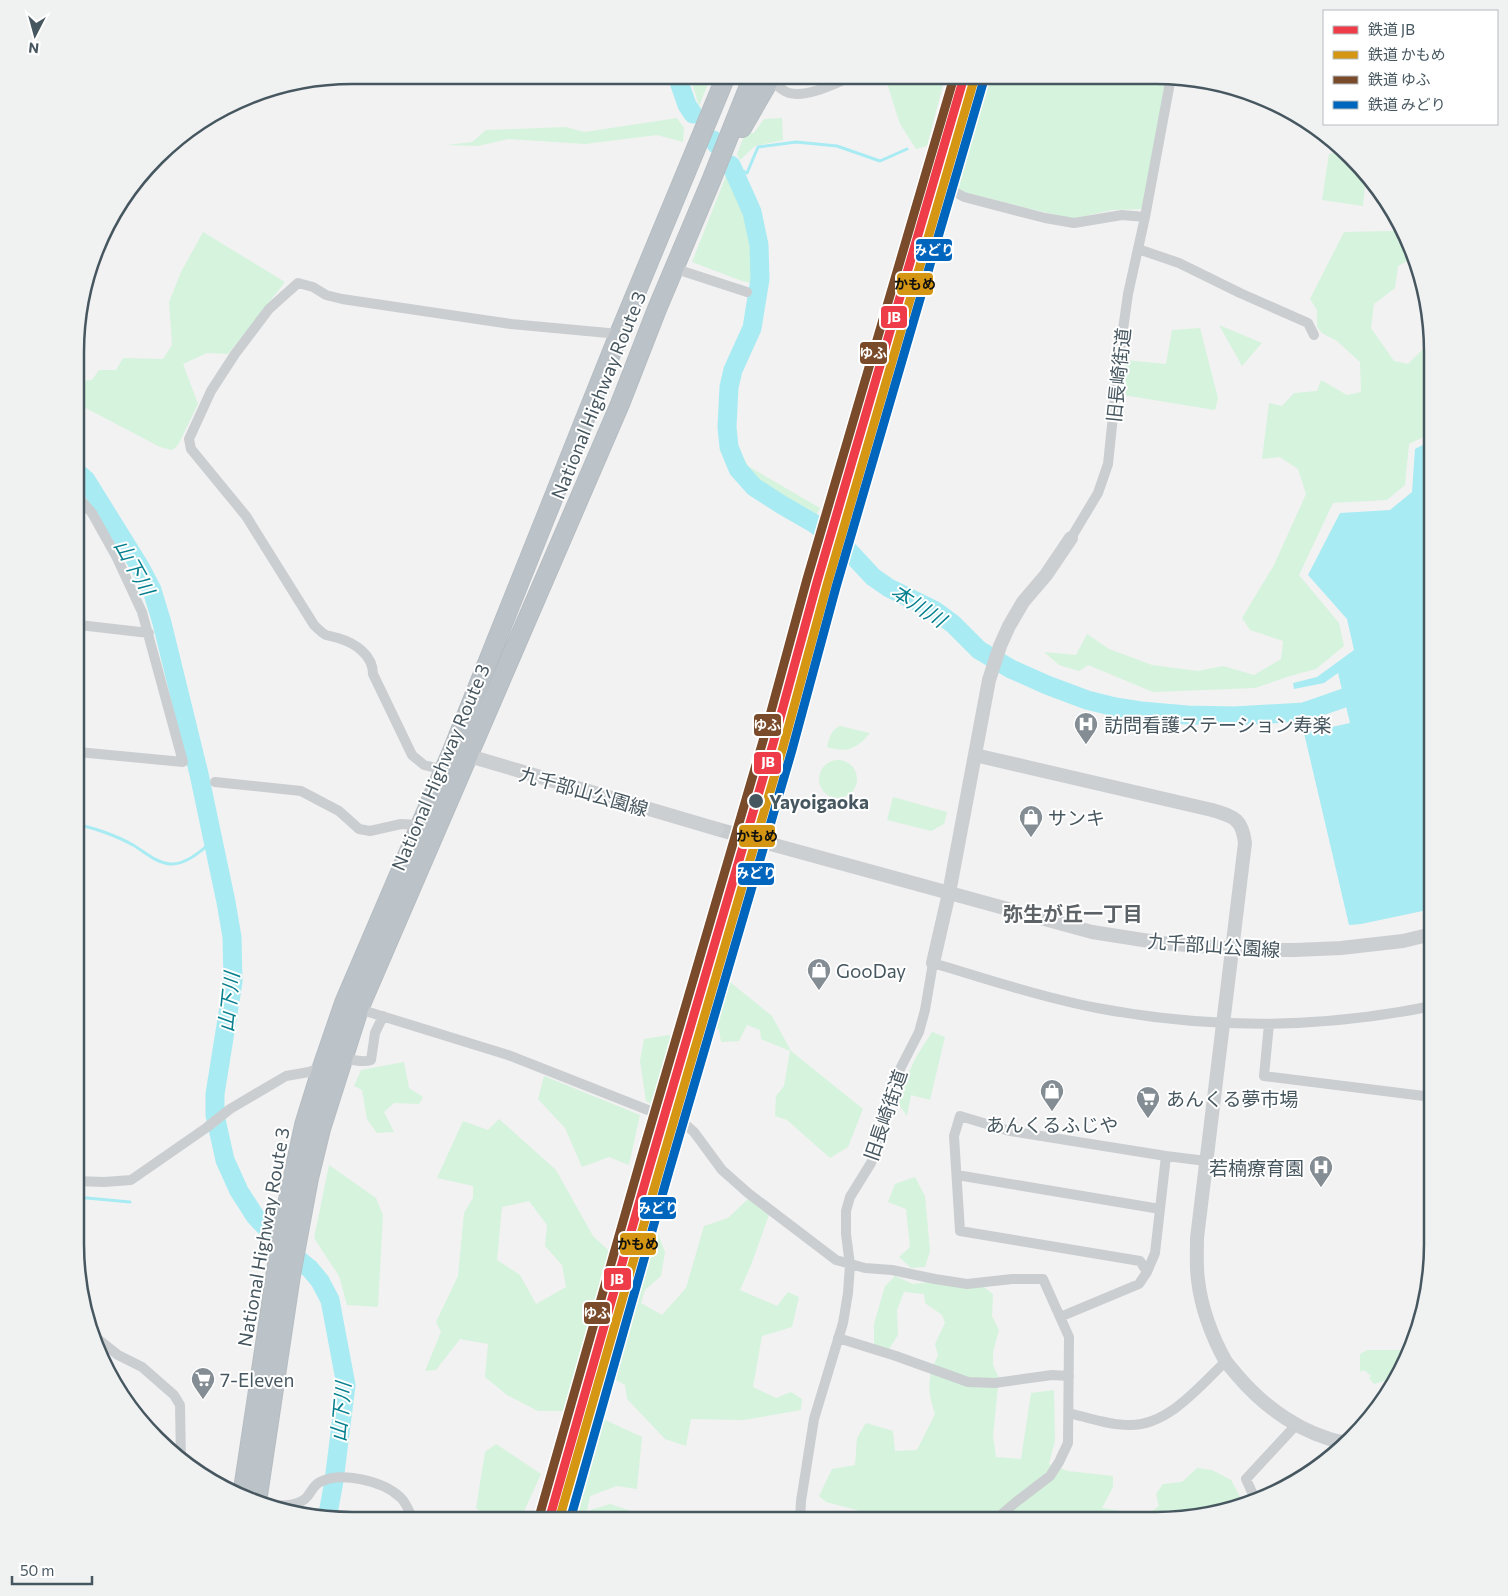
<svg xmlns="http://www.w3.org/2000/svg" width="1508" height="1596" viewBox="0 0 1508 1596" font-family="Commissioner,'Noto Sans JP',sans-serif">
	<rect width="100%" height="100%" fill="#f2f2f2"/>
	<path fill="#d5f3dd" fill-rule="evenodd" d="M690,76H711L699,106Z
		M885,77L911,79L930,77H945L927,146L916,149L900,124Z
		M984,77H1166L1143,209L1112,210L1072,219L963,192L956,186Z
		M677,118L684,128L683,142L657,135L585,144L508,139L478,146L447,145L472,142L486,130L565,127L585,132Z
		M782,118L783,140L755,146L740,160L737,154L745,134L754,133L764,119Z
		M1345,151L1352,156L1366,173L1363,206L1322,200L1329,154Z
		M726,176L740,194L752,250L751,283L742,281L692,262Z
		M1400,226L1415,257L1398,266L1395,288L1374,304L1371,328L1394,361L1408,364L1423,349L1425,331L1420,311L1426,299L1432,334V433L1409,444L1405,485L1387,500L1333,503L1299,575L1339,623L1344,646L1316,669L1290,676L1255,688L1153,692L1088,665L1079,671L1059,665L1044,652L1076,655L1087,634L1109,649L1152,665L1198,671L1223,666L1254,675L1281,659L1283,641L1250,630L1242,618L1274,565L1306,494L1298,469L1280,457L1262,459L1269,403L1282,406L1294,393L1317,391L1321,380L1347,395L1361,392L1360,362L1337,341L1322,333L1317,327V310L1310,299L1344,232L1392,231Z
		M203,232L285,282L228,354L207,353L183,364L198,404L178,445L172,450L160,447L80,405V381L92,380L99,370H116L123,358L163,359L172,345L169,302L181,272Z
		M1219,325L1262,343L1242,366Z
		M1200,328L1218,398L1215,410L1123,395L1126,360L1166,364L1172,330Z
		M737,445L748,466L820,508L816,516L745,471L735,451Z
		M840,726L870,733C857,749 847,753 827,747C829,738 831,730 840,726Z
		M819 779a19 19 0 1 1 38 0a19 19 0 1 1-38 0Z
		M893,797L947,812L944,824L931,831L887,820Z
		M720,974L772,1016L791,1051L863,1109L848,1147L830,1158L787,1120L775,1116L776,1096L784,1086L790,1051L761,1039L760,1030L747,1025L739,1041L721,1042L719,1029L699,1032Z
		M932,1032L945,1037L930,1100L911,1095L907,1116L896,1101L916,1057Z
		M669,1035L674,1041L652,1104L646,1101L640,1061L644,1039Z
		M404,1062L409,1088L423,1097L419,1104L394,1103L384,1112L394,1132L377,1133L367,1119L362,1090L354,1086L361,1070Z
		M544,1076L640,1115L629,1165L609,1157L582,1167L565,1128L538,1099Z
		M499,1119L556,1170L593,1236L609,1251L564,1411H538L507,1395L485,1377L488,1344L460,1339L436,1370L425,1371L441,1332L436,1322L458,1276L464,1213L473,1198V1186L437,1178L463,1121L488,1130ZM529,1201L547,1225L545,1246L562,1265L566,1287L536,1304L520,1275L497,1260L502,1207Z
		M329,1165L376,1198L383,1215L378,1307L347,1305L339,1276L314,1238Z
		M915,1177L925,1196L930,1251L925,1267L911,1268L899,1257L910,1247L906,1209L888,1202L895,1184Z
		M748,1199L769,1215L751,1265L740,1290L777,1306L788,1292L799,1297L792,1327L762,1336L753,1387L776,1398L791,1392L802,1399L801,1410L743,1420L691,1419L686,1446L665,1439L627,1399L625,1385L606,1374L616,1326L642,1229H656L665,1252L661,1276L645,1290L641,1303L662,1315L686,1288L704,1226L728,1218Z
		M895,1276L913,1284L931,1282L984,1287L993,1294L992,1316L999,1330L993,1352V1365L999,1378L993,1435L996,1457L1021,1459L1031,1393L1054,1390L1055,1440L1049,1464L1068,1471L1113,1476V1487L1102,1508L1146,1515L1159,1506L1156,1494L1163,1484L1182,1482L1197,1468L1212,1470L1231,1480L1245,1506L1174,1520H860L857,1510L826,1502L819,1496L832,1469L855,1465L857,1438L866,1423L893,1431L895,1451L917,1450L935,1414C927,1390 927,1379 938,1355L935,1344L945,1323L942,1315L925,1303L924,1294L904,1292L897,1310L898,1335L889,1349L874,1345V1324L885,1286Z
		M1367,1350H1409L1398,1377L1374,1384L1369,1378L1371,1376L1364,1370L1361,1372L1360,1370V1354Z
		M590,1413L642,1437L637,1489L617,1486L590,1496L587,1511L610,1504L659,1520H567L572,1481Z
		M496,1444L541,1474L520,1520H487L486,1517L476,1508L485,1452Z"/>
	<path fill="#a8ebf3" d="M1432,440V909L1361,924L1349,925L1304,733L1350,723L1338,673L1324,683L1294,689L1293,683L1317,677L1354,650L1347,619L1308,575L1340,513L1390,510L1412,492L1415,449Z"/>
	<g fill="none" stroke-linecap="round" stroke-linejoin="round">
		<path stroke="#a8ebf3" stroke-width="3" d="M731,165L747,173L758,147L796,142L837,146L880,161L907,149
			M78,825C93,827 119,837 133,845C145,852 156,863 170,864C186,865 203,850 213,840
			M76,1197L130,1202"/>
		<path stroke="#a8ebf3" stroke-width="19" d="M677,76L687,105L693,114
			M713,140L717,145
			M731,165L752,212L759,245L760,279L752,328L733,370L729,387L727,427L729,447L738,469L754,487L782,505L815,524L848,550L873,577L889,588L934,610L953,624L979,650L1011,669L1047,685L1087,700L1115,707L1141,711L1187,715L1234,716L1304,712L1344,698L1369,695
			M79,474L86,480L140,567L152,590L162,623L199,774L226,902L232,937L233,982L215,1094V1115L225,1160L239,1191L255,1216L289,1252L310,1269L320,1281L330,1300L346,1385L334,1481L327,1519"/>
		<path stroke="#c7cbce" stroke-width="14" stroke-dasharray="14 7" stroke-linecap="butt" d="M717,829L767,843"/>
		<g stroke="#b6bdc2" stroke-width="20">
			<path id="highway" d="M742,128L772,76
				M242,1496L284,1218L304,1125L322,1067L344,1003L452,751L619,334L726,76
				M257,1502L291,1275L309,1178L321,1129L359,1009L620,404L657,309L711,181L753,76"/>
		</g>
		<path stroke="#cbced1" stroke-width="10" d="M770,77V79C775,84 782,91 789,93C808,98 836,83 853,76
			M981,77L953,186L955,192L964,197L1045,218L1074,223L1122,215L1145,217
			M1138,249L1179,263L1240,293L1308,323L1314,335
			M673,268L747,292
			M1071,538L1098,493L1108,464L1119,358L1128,294L1145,217L1171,77
			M79,625L149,633
			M78,752L183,762L142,612L116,556L92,513L79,498
			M444,770L424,765L412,755L373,674C373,655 355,643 338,638C334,637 330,636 326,635C322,633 318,629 314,625L246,516L191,449L189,439L211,391L235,354L269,309L298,283L313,287L326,295L342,299L511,324L619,334
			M215,782L301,791L339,811L359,829L370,831L401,824L420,825
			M359,1009L508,1055L686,1125L694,1132L722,1170L748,1193L836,1260L865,1268L892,1270L935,1279L967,1284L1012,1279H1043L1069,1337L1068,1443L1059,1462L1050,1476L1016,1502L995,1520
			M1269,1024L1264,1076L1432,1097
			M339,1060C350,1057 360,1064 371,1060L375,1033L383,1016
			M957,1175L1160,1209
			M76,1181L104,1182L131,1180L206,1128L230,1109L286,1076L309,1072L323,1066
			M1147,1272L1140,1261L960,1231L954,1136L960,1116L1010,1131L1166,1156
			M1060,1317L1139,1284L1147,1272L1155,1253L1166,1156L1206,1161
			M90,1333L118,1355L142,1367L174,1395L180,1405L181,1461
			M838,1338L896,1356L968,1382L995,1383L1052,1375L1069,1376
			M1069,1413C1089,1418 1109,1425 1129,1425C1168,1426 1200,1386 1226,1361
			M1256,1501L1246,1479L1296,1425
			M263,1505C277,1505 293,1508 305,1499C311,1494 312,1486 320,1482C341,1471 383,1481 400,1497C406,1502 410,1513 413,1520
			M800,1520L801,1501L814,1419L843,1323L848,1293L850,1265L846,1234V1211L850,1197L871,1163L881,1138L888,1099L898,1073L919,1032L925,1010L933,963C987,979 1041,997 1097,1008C1208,1029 1322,1029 1432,1006"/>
		<path stroke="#cccfd2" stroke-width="14" d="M459,753L717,829
			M975,755L1212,810C1234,817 1242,818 1245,843L1197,1238C1197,1252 1196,1266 1198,1280C1201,1307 1212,1337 1225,1360C1228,1365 1233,1370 1237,1375C1265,1408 1303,1435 1346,1443
			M767,843L1092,932L1162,943L1252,950H1295L1341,948L1403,941L1432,934
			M933,963L949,893L989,680L1000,646L1009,626L1023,602L1046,575L1071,538"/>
		<use href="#highway" stroke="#bcc3c8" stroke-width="18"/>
		<g stroke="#fff" stroke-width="12">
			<path id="rail-1" d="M549,1520L650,1165L773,744L817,582L964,77"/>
		</g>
		<g stroke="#fff" stroke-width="12">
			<path id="rail-2" d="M559,1520L660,1168L783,747L827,585L974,80"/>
		</g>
		<g stroke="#fff" stroke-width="12">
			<path id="rail-3" d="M539,1517L640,1162L763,741L807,579L954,77"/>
		</g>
		<g stroke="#fff" stroke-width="12">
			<path id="rail-4" d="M570,1520L669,1171L792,750L836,587L983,83"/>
		</g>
		<use href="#rail-1" stroke="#ee3d49" stroke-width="9"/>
		<use href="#rail-2" stroke="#d49613" stroke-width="9"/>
		<use href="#rail-3" stroke="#7a4b2a" stroke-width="9"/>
		<use href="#rail-4" stroke="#0065bd" stroke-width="9"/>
	</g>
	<defs>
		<g id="hospital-pin" transform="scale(1.25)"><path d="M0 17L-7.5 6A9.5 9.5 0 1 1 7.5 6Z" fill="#838d93" stroke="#fff"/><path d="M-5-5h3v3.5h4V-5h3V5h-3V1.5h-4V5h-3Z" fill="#fff"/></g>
		<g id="shop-pin" transform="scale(1.25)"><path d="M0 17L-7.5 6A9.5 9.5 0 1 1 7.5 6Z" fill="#838d93" stroke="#fff"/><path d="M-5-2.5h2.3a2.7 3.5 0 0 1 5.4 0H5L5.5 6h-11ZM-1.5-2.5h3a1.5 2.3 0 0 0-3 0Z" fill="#fff"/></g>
		<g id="supermarket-pin" transform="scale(1.25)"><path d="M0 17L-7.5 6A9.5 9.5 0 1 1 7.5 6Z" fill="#838d93" stroke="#fff"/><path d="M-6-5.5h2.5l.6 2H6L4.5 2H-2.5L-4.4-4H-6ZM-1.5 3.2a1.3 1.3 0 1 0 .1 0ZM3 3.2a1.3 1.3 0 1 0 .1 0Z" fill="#fff"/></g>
	</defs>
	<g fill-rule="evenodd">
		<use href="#hospital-pin" x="1086" y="724"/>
		<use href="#shop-pin" x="1031" y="817"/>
		<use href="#shop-pin" x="819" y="970"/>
		<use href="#shop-pin" x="1052" y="1091"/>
		<use href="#supermarket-pin" x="1148" y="1098"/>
		<use href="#hospital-pin" x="1321" y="1167"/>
		<use href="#supermarket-pin" x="203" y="1379"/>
	</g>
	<circle fill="#475760" stroke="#fff" stroke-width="2" cx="756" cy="801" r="8"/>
	<g text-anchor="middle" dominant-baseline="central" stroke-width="4" stroke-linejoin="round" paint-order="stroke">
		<g font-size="19" fill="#475760" stroke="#fff">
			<text transform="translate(1118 375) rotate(-84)">旧長崎街道</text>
			<text transform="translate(598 395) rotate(-68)">National Highway Route 3</text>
			<text transform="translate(440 767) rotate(-67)">National Highway Route 3</text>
			<text transform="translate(584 791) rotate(16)">九千部山公園線</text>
			<text transform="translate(1214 945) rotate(4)">九千部山公園線</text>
			<text transform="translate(885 1115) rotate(-71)">旧長崎街道</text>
			<text transform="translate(263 1237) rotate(-80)">National Highway Route 3</text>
		</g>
		<g font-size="19" fill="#475760" stroke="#fff" text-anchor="start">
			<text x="1104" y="724">訪問看護ステーション寿楽</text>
			<text x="1048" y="817">サンキ</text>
			<text x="836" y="970">GooDay</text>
			<text x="1166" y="1098">あんくる夢市場</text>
			<text x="1052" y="1124" text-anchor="middle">あんくるふじや</text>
			<text x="1304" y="1167" text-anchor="end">若楠療育園</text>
			<text x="220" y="1379">7-Eleven</text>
		</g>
		<g font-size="19" font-weight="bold" fill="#475760" stroke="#fff" text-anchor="start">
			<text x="769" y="801">Yayoigaoka</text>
		</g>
		<g font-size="20" font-style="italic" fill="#06808e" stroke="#fff">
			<text transform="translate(135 567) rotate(61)">山下川</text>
			<text transform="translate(919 605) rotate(33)">本川川</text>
			<text transform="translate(228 1002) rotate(-84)">山下川</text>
			<text transform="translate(340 1412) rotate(-85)">山下川</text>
		</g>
		<g font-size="20" font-weight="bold" fill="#5d6267" stroke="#fff">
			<text x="1073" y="913">弥生が丘一丁目</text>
		</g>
	</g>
	<path d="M0 0H1508V1596H0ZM352 84H1156A268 268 0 0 1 1424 352V1244A268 268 0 0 1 1156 1512H352A268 268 0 0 1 84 1244V352A268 268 0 0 1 352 84Z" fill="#f0f2f2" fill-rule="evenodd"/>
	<path fill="none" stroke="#475760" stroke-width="2.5" d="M352 84H1156A268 268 0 0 1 1424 352V1244A268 268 0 0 1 1156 1512H352A268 268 0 0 1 84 1244V352A268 268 0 0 1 352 84Z"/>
	<g stroke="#fff" stroke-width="2">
		<rect x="915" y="238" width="38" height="24" rx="5" fill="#0065bd"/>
		<rect x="896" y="272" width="38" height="24" rx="5" fill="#d49613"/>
		<rect x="880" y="305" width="28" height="24" rx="5" fill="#ee3d49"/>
		<rect x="859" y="341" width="29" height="24" rx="5" fill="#7a4b2a"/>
		<rect x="753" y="713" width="29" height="24" rx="5" fill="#7a4b2a"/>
		<rect x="753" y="751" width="29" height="24" rx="5" fill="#ee3d49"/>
		<rect x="738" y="824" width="38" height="24" rx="5" fill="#d49613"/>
		<rect x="737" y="862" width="38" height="24" rx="5" fill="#0065bd"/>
		<rect x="639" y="1196" width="38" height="24" rx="5" fill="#0065bd"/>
		<rect x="619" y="1232" width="38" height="24" rx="5" fill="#d49613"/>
		<rect x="603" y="1267" width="29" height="24" rx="5" fill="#ee3d49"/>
		<rect x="583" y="1301" width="28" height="24" rx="5" fill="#7a4b2a"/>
	</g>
	<g font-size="14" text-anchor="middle" font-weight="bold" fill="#fff">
		<text x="934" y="255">みどり</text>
		<text x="894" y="322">JB</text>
		<text x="873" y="358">ゆふ</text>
		<text x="767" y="730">ゆふ</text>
		<text x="768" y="767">JB</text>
		<text x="756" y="878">みどり</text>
		<text x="658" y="1213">みどり</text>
		<text x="617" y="1284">JB</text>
		<text x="597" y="1318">ゆふ</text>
	</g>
	<g font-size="14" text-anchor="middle" font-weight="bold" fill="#111">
		<text x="915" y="289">かもめ</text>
		<text x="757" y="841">かもめ</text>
		<text x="638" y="1249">かもめ</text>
	</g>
	<rect x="1323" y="10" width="175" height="115" fill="#ffffff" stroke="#b5bcbf"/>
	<rect x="1333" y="26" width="25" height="8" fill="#ee3d49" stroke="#b5bcbf"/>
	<text x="1368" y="35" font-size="15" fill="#475760">鉄道 JB</text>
	<rect x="1333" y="51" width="25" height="8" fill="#d49613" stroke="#b5bcbf"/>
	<text x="1368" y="60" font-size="15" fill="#475760">鉄道 かもめ</text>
	<rect x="1333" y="76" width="25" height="8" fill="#7a4b2a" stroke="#b5bcbf"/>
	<text x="1368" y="85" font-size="15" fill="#475760">鉄道 ゆふ</text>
	<rect x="1333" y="101" width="25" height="8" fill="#0065bd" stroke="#b5bcbf"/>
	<text x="1368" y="110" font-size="15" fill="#475760">鉄道 みどり</text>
	<g transform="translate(35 35) rotate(186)" stroke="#ffffff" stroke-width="4" paint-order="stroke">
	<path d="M0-4L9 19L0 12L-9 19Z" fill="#475760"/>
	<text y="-8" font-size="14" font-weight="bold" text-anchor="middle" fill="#475760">N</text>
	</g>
	<path d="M12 1576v8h80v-8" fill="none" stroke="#475760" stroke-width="2.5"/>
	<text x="20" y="1576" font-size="15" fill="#475760" stroke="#ffffff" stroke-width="4" paint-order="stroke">50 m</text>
</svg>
